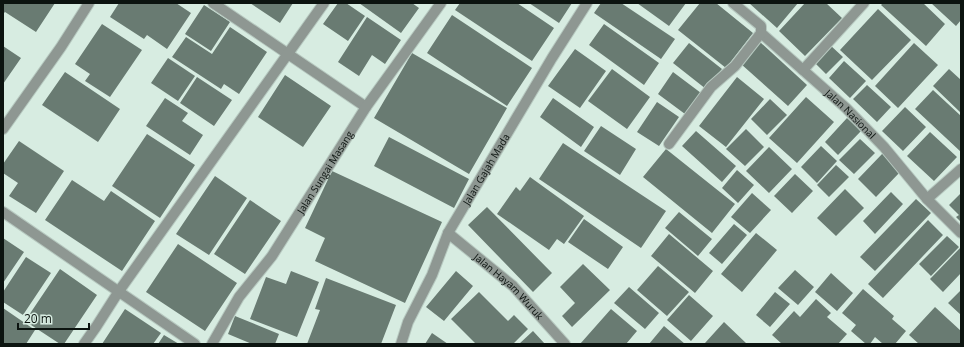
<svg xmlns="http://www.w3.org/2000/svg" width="964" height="347" viewBox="0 0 964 347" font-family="'Open Sans',sans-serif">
	<rect width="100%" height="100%" fill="#d7ece1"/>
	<path fill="#697b72" d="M3,3H55L36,32L5,12L3,14Z
		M119,3H176L191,13L167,49L147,35L144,39L110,17Z
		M250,3H293L280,23Z
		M338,3H346L365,16L348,41L323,24Z
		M359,3H412L419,8L401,33Z
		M460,3H517L554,28L532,61L455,10Z
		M529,3H572L559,23Z
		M601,3H621L675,39L661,59L594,13Z
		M637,3H686L669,26Z
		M700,3H716L753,33L726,68L678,30Z
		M749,3H798L777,28Z
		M805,3H826L842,18L805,56L779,31Z
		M883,3H923L945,24L926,46L881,5Z
		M931,3H961V20L956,26Z
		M204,5L230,22L211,51L185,34Z
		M878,9L911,40L872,80L840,50Z
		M452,15L532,68L507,106L427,53Z
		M367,17L401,40L385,64L372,55L359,76L338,62Z
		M102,24L142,50L110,97L85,81L90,74L75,64Z
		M604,24L659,63L644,85L589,45Z
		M230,27L267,52L239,94L224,84L221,89L172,57L186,37L212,54Z
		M760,42L807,85L788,106L741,64Z
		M689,43L722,69L706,89L673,63Z
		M914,43L938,65L898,108L875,86Z
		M830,45L843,57L826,74L814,62Z
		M3,46L21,58L3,84Z
		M575,49L606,71L580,108L548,86Z
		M412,53L507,108L469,174L374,118Z
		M168,58L195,76L178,101L151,83Z
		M844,61L866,81L850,98L829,78Z
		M612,69L650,97L627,129L588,101Z
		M949,69L961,80V113L933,86Z
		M65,72L120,109L98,142L42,105Z
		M673,72L701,93L685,114L658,94Z
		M285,75L331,106L303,147L258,117Z
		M197,77L232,100L214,126L180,103Z
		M737,77L764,99L726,147L699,126Z
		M867,85L891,107L877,122L853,99Z
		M933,90L961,116V152L915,109Z
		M806,97L834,122L797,163L769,138Z
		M165,98L188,113L182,121L203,135L190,155L146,126Z
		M553,98L594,127L581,147L540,117Z
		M770,99L787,115L767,135L751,119Z
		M657,102L679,117L659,146L637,132Z
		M905,107L926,127L903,151L882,131Z
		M847,118L861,131L838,155L825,142Z
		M601,126L636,149L620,175L584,151Z
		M746,129L764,147L745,166L726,149Z
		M696,131L736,166L722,182L682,146Z
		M930,132L957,157L934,181L907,156Z
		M147,134L195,165L160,218L112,186Z
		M389,137L469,179L454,208L374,166Z
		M860,139L875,153L854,174L839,160Z
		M19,141L64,171L36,213L9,196L18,183L3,173V164Z
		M563,143L666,211L641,248L539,179Z
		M821,146L837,161L817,183L801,167Z
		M769,147L792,169L769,193L746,171Z
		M666,149L735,204L712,233L643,177Z
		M883,153L901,171L876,197L858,179Z
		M836,165L849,177L829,197L817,185Z
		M737,170L754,185L738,203L722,188Z
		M332,171L442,222L405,303L315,261L325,238L305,228Z
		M795,174L813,191L792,213L774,196Z
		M215,176L247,198L209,255L176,234Z
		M530,177L584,216L564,244L557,239L549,250L497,214L516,187L520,191Z
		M72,180L104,201L111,191L155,221L122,271L45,220Z
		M845,189L864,208L836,236L817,218Z
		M891,192L903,204L875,234L863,221Z
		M752,193L771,210L750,233L731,217Z
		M961,193V222L956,217L959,215L949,205Z
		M916,199L931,213L875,271L860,257Z
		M250,200L281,221L245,274L214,254Z
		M487,207L552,273L533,292L468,225Z
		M679,212L712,239L698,256L665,228Z
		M584,219L623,247L608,269L568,242Z
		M928,220L943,235L883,298L868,284Z
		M734,224L747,235L722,264L709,253Z
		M756,233L777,250L742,292L721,274Z
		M669,234L713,271L695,293L651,256Z
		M947,236L959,247L931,276L919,264Z
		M3,238L24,252L3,283Z
		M178,244L237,283L205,331L146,292Z
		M961,247V273L943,292L930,279Z
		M26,257L51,273L23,315L3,302V292Z
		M583,264L610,290L572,327L562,316L575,303L560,287Z
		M658,266L689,292L667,316L637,290Z
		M60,269L97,295L64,344H60L25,321Z
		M795,270L814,287L798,305L778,288Z
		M291,271L319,282L297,337L250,319L266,277L286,284Z
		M456,271L473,286L444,321L426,307Z
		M831,273L853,293L837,311L815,292Z
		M326,278L396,305L381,344H307L320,310L315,309Z
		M629,287L659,313L645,329L614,303Z
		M863,289L894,316L892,319L906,331L895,344H883L875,337L870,344H866L851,331L856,325L842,313Z
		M961,290V315L948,303Z
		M479,292L508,321L514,315L528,329L513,344H476L451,319Z
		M775,292L790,304L770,327L756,315Z
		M689,295L713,316L691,341L667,320Z
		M816,299L831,313L827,317L847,334L838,344H782L772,335L794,311L800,317Z
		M935,307L961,331V344H919L909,335Z
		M3,308L35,330L26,344H3Z
		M125,309L161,333L153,344H102Z
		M611,309L637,331L626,344H580Z
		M235,316L279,334L275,344H252L228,334Z
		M724,322L747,344H707L705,343Z
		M664,326L685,344H649Z
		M533,331L545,344H519Z
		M432,333L448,344H425Z
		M164,335L179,344H158Z"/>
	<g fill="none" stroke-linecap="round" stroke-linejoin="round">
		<g stroke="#b7c9c0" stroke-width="12">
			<g id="minor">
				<path d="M213,3L366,107"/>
				<path id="s1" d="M733,3L761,26V33L846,108L884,147L927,199L961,233"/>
				<path d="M803,70L864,3"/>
				<path d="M3,129L61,47L89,3"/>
				<path d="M669,144L711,87L735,66L761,33"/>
				<path d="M927,199L961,169"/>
				<path d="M3,212L195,344"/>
				<path id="s2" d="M448,233L513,286L565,344"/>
				<path d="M84,344L96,327L119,291L324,3"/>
				<path id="s3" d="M212,344L239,297L272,256L366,107L441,3"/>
				<path id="s4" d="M401,344L408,322L432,275L448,233L552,58L587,3"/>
			</g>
		</g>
		<use href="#minor" stroke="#8e9792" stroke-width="10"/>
	</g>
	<g text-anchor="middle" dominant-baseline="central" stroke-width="3" stroke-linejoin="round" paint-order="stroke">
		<g font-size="10" fill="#0c1410" stroke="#d7ece1">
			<text stroke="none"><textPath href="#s1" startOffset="164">Jalan Nasional</textPath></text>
			<text stroke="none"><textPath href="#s4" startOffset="195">Jalan Gajah Mada</textPath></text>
			<text stroke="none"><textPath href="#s3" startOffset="206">Jalan Sungai Masang</textPath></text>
			<text stroke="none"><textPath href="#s2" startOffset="81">Jalan Hayam Wuruk</textPath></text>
		</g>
	</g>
	<rect width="964" height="347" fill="none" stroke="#0c1410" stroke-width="8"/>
	<path d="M18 323v6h71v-6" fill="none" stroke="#0c1410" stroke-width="2"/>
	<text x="24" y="323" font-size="12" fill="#0c1410" stroke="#d7ece1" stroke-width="3" paint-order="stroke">20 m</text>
</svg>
